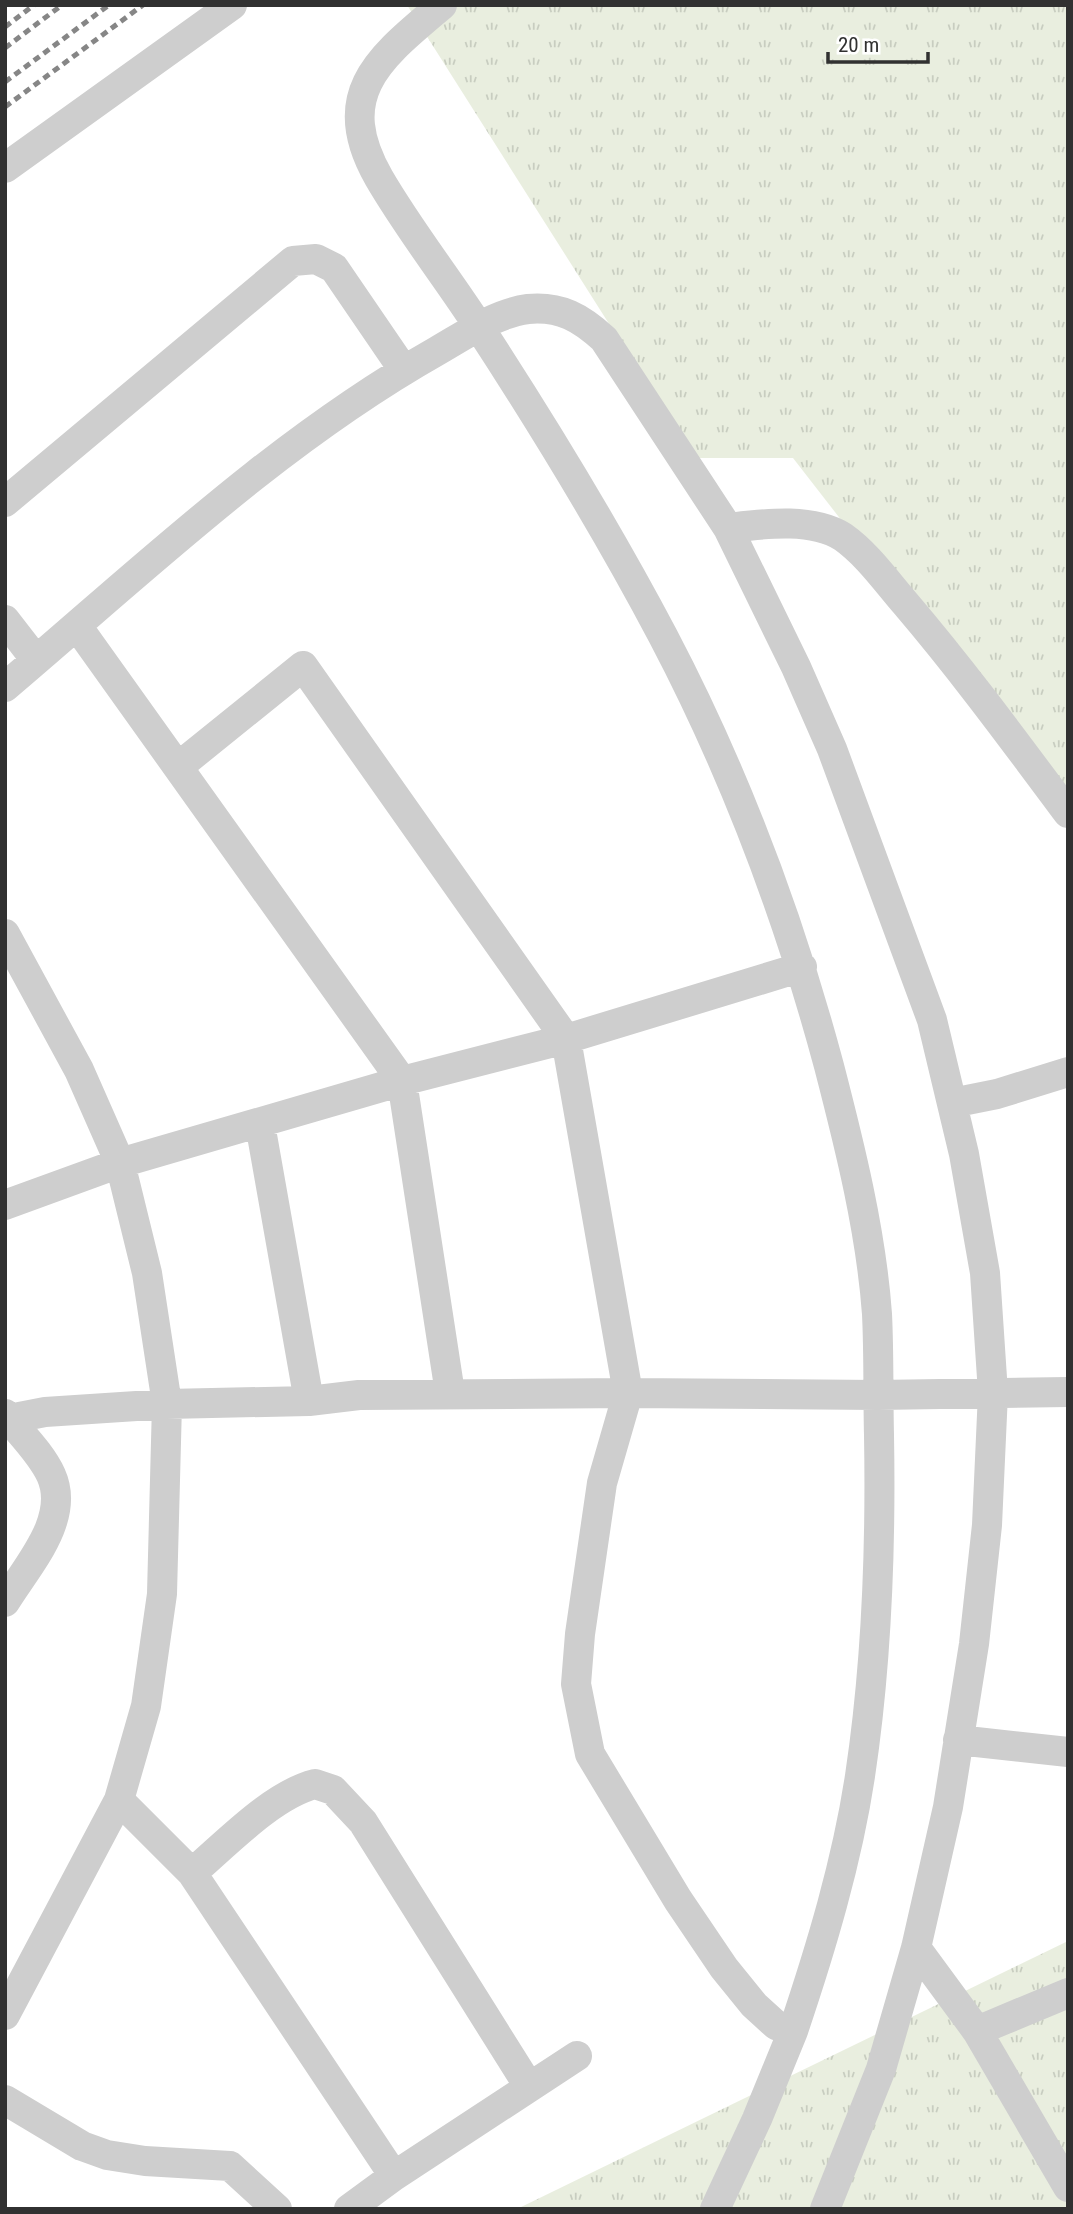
<svg xmlns="http://www.w3.org/2000/svg" width="1073" height="2214" viewBox="0 0 1073 2214" font-family="'Roboto Condensed',sans-serif">
	<defs>
		<pattern id="grass-tufts" width="24" height="20" patternUnits="userSpaceOnUse" patternTransform="scale(1.75)"><rect width="24" height="20" fill="#e9eedf"/><path d="M3 7l-1-3M5 7V3M7 7l1-3M15 17l-1-3M17 17v-4M19 17l1-3" fill="none" stroke="#c8cdc0"/></pattern>
	</defs>
	<rect width="100%" height="100%" fill="#fff"/>
	<path fill="url(#grass-tufts)" d="M407,5H1068V812L793,458H694Z
		M1068,1941V2209H517Z"/>
	<g fill="none" stroke-linecap="round" stroke-linejoin="round">
		<path stroke="#cecece" stroke-width="30" d="M5,168L232,5
			M5,502L293,261L316,259L334,268L403,369
			M728,528C763,524 811,517 843,537C867,554 886,581 905,603C963,671 1015,742 1068,813
			M5,620L36,660
			M77,626L402,1081L450,1393
			M5,687C144,569 278,441 437,351C465,335 496,313 528,309C561,306 581,318 604,339L728,528L796,667L832,749L932,1020L964,1154L985,1273L993,1393L987,1525L974,1644L948,1807L916,1948L881,2069L825,2209
			M178,767L303,666L566,1039L628,1393L878,1395L1068,1392
			M5,934L79,1070L120,1163L147,1273L167,1404L162,1594L146,1706L119,1800L5,2015
			M952,1103L997,1094L1068,1072
			M260,1124L309,1401
			M5,1205L120,1163L402,1081L566,1039L802,967
			M5,1414L9,1419L45,1412L167,1404L309,1401L359,1395L628,1393L602,1483L580,1634L576,1684L590,1754L678,1900L724,1968L754,2005L776,2025L793,2031C821,1948 847,1862 860,1776C877,1663 881,1549 879,1435C878,1395 879,1354 877,1314C871,1231 850,1147 829,1066C789,917 735,773 663,636C607,530 543,425 477,324C445,275 408,228 379,178C330,93 382,56 442,5
			M5,1602C27,1566 71,1519 51,1475C42,1455 23,1436 9,1419
			M958,1740L1068,1752
			M119,1800L192,1873L394,2176L349,2209
			M192,1873C226,1844 272,1795 315,1784L333,1790L363,1822L528,2085
			M916,1948L977,2031L1068,2187
			M977,2031L1068,1993
			M5,2100L82,2146L107,2155L145,2161L230,2166L277,2209
			M394,2176L577,2056
			M715,2209L757,2119L793,2031"/>
		<path stroke="#868686" stroke-width="5" stroke-dasharray="7 5" stroke-linecap="butt" d="M5,27L34,5
			M5,48L62,5
			M5,82L109,5
			M5,107L143,5"/>
	</g>
	<rect width="1073" height="2214" fill="none" stroke="#313131" stroke-width="14"/>
	<path d="M828 52v10h100v-10" fill="none" stroke="#313131" stroke-width="3.5"/>
	<text x="838" y="52" font-size="21" fill="#313131" stroke="#ffffff" stroke-width="5" paint-order="stroke">20 m</text>
</svg>
